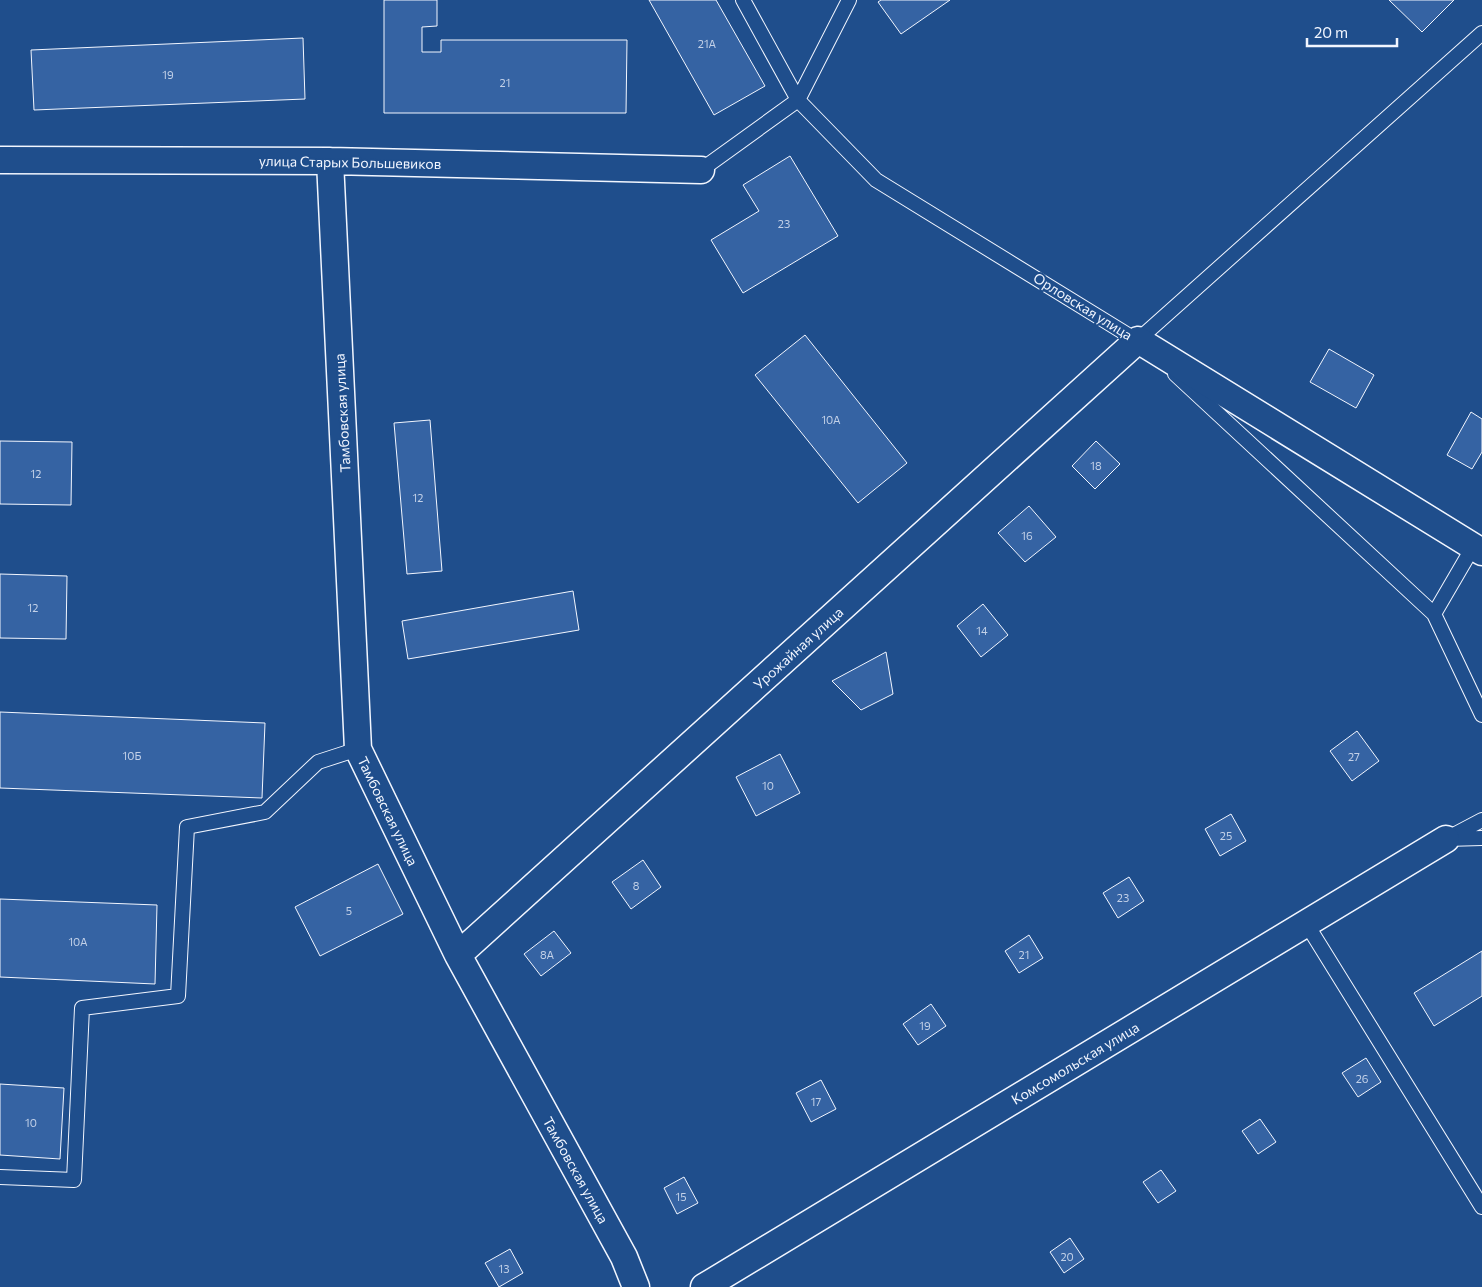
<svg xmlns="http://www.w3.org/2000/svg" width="1482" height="1287" viewBox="0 0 1482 1287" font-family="Commissioner,sans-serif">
	<rect width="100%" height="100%" fill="#1f4e8c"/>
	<path fill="#3563a3" stroke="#f2f6ff" d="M384,0H437V26L422,27V52H441V40H627L626,113H384Z
		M649,0H716L765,86L714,115Z
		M881,0H950L901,34L878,2Z
		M1389,0H1454L1422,32Z
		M303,38L305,99L34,110L31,50Z
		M790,156L838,236L743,293L711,240L759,211L743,185Z
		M805,335L907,463L858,503L755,375Z
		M1329,349L1374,375L1356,408L1310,382Z
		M1471,412L1482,419V452L1472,469L1447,455Z
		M430,420L442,571L407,574L394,423Z
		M0,441L72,442L71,505L0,504Z
		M1096,441L1120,464L1095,489L1072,466Z
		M1029,506L1056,537L1025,562L998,533Z
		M0,574L67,576L66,639L0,638Z
		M573,591L579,630L408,659L402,621Z
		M983,604L1008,635L981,657L957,626Z
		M886,652L893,694L861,710L832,681Z
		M0,712L265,723L262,798L0,788Z
		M1357,731L1379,761L1352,781L1330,751Z
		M780,754L800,793L756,816L736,777Z
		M1231,814L1246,841L1220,856L1205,829Z
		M643,860L661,887L631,909L612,882Z
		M378,864L403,914L320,956L295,907Z
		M1129,877L1144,901L1118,918L1103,893Z
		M0,899L157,905L155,984L0,977Z
		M554,931L571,953L541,976L524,954Z
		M1029,935L1043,958L1019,973L1005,951Z
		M1482,951V996L1434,1026L1414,993Z
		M931,1004L946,1026L918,1045L903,1024Z
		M1366,1058L1381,1082L1358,1097L1342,1073Z
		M821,1080L836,1109L811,1122L796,1093Z
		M0,1084L64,1088L60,1159L0,1155Z
		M1260,1119L1276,1142L1258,1154L1242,1131Z
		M1161,1170L1176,1191L1158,1203L1143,1182Z
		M684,1177L698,1203L677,1214L664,1188Z
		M1070,1238L1084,1259L1064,1273L1050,1252Z
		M510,1249L523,1273L499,1287L485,1263Z"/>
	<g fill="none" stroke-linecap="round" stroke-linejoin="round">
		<g stroke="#f2f6ff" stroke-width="16">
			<path id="service" d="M743,0L798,100L876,180L1141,343
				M701,170L798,100L849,0
				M1138,340L1482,33
				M1175,374L1434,614L1482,715
				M1434,614L1473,547
				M1482,820L1446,839L1482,838
				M1306,923L1482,1207
				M0,1177L74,1180L82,1008L178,996L187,827L265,812L318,762L358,749"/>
		</g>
		<g stroke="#f2f6ff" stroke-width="29">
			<path id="minor" d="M0,160L330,161L701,170
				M330,161L358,749L458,955L624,1257L636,1287
				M458,955L1138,340L1482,552
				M704,1287L1446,839"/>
		</g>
		<use href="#service" stroke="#1f4e8c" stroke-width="14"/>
		<use href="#minor" stroke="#1f4e8c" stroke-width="26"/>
	</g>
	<g text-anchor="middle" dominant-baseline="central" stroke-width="4" stroke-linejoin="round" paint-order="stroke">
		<g font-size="11" fill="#c3d1e8">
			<text x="707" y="43">21А</text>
			<text x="168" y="74">19</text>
			<text x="505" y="82">21</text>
			<text x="784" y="223">23</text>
			<text x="831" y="419">10А</text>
			<text x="1096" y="465">18</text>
			<text x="36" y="473">12</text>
			<text x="418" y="497">12</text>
			<text x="1027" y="535">16</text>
			<text x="33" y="607">12</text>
			<text x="982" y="630">14</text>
			<text x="132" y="755">10Б</text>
			<text x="1354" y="756">27</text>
			<text x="768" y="785">10</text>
			<text x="1226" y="835">25</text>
			<text x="636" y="885">8</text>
			<text x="1123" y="897">23</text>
			<text x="349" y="910">5</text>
			<text x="78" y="941">10А</text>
			<text x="547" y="954">8А</text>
			<text x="1024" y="954">21</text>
			<text x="925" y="1025">19</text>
			<text x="1362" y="1078">26</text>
			<text x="816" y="1101">17</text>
			<text x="31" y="1122">10</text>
			<text x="681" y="1196">15</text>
			<text x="1067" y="1256">20</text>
			<text x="504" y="1268">13</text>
		</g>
		<g font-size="14" fill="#f2f6ff" stroke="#1f4e8c">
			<text transform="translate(350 162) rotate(1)">улица Старых Большевиков</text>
			<text transform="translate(1083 306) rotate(32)">Орловская улица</text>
			<text transform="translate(342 413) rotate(-93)">Тамбовская улица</text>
			<text transform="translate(798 648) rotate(-42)">Урожайная улица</text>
			<text transform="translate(388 811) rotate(64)">Тамбовская улица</text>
			<text transform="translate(1075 1063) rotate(-31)">Комсомольская улица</text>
			<text transform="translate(576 1170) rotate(61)">Тамбовская улица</text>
		</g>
	</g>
	<path d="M1307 38v8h90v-8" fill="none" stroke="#f2f6ff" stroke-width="2.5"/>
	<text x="1314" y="38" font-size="15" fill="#f2f6ff" stroke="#1f4e8c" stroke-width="4" paint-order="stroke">20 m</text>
</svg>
